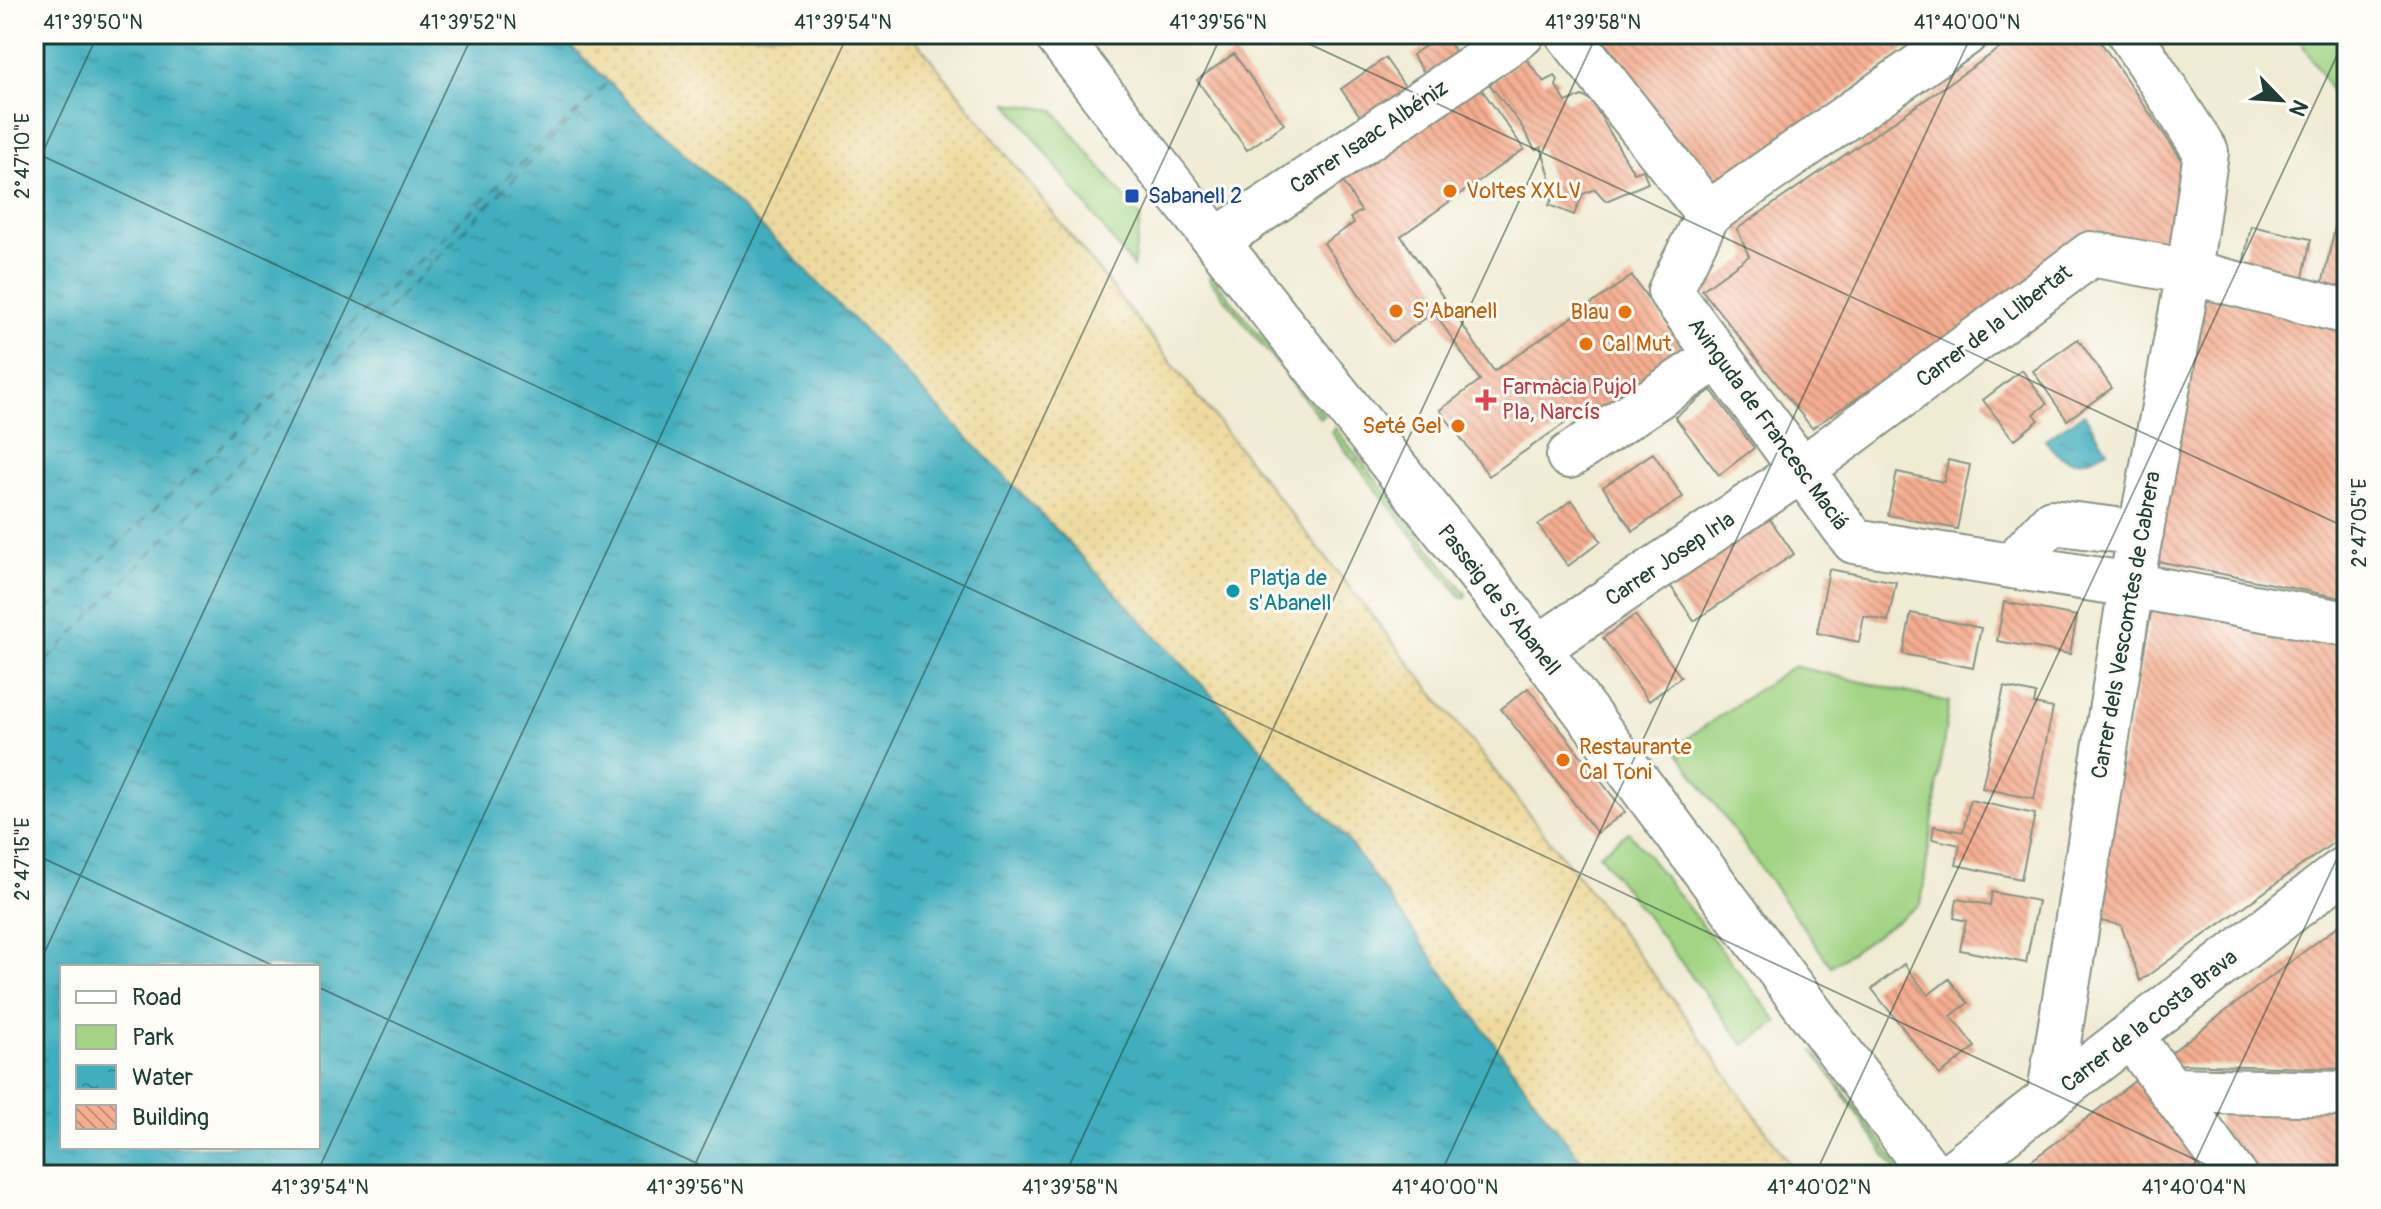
<svg xmlns="http://www.w3.org/2000/svg" width="2381" height="1209" viewBox="0 0 2381 1209" font-family="Pangolin,sans-serif">
	<defs>
		<pattern id="grass-dots" width="8" height="8" patternUnits="userSpaceOnUse" patternTransform="scale(2)"><rect width="8" height="8" fill="#a2d484"/><path d="M2 2h.1M6 6h.1" fill="none" stroke="#83ad6d" stroke-width="1.8" stroke-linecap="round"/></pattern>
		<pattern id="sand-dots" width="8" height="8" patternUnits="userSpaceOnUse" patternTransform="scale(2)"><rect width="8" height="8" fill="#eeda9e"/><path d="M2 2h.1M6 6h.1" fill="none" stroke="#ccbc89" stroke-width="1.8" stroke-linecap="round"/></pattern>
		<pattern id="water-ripples" width="26" height="14" patternUnits="userSpaceOnUse" patternTransform="scale(2)"><rect width="26" height="14" fill="#41aebe"/><path d="M2 4q2-2 4 0t4 0M15 11q2-2 4 0t4 0" fill="none" stroke="#368f9b"/></pattern>
		<pattern id="building-back-hatch" width="6" height="6" patternUnits="userSpaceOnUse" patternTransform="scale(2)"><rect width="6" height="6" fill="#f5ae91"/><path d="M-1 5l2 2M0 0l6 6M5-1l2 2" fill="none" stroke="#c68f77"/></pattern>
	</defs>
	<rect width="100%" height="100%" fill="#fdfcf7"/>
	<filter id="ink" filterUnits="userSpaceOnUse"><feTurbulence type="fractalNoise" baseFrequency=".0125" numOctaves="2"/><feDisplacementMap in="SourceGraphic" scale="16" xChannelSelector="R" yChannelSelector="G"/><feConvolveMatrix kernelMatrix="1 2 1 2 8 2 1 2 1" color-interpolation-filters="sRGB"/></filter>
	<filter id="wash" filterUnits="userSpaceOnUse"><feTurbulence type="fractalNoise" baseFrequency=".006" numOctaves="4" result="noise"/><feDisplacementMap in="SourceGraphic" scale="32" xChannelSelector="R" yChannelSelector="G"/><feGaussianBlur stdDeviation="1.8" result="paint"/><feColorMatrix in="noise" values="0 0 0 0 0 0 0 0 0 0 0 0 0 0 0 0 0 1.4 0 .05"/><feComposite in="paint" operator="in"/></filter>
	<g filter="url(#wash)">
		<rect width="100%" height="100%" fill="#f0ebd3"/>
		<path fill="url(#grass-dots)" stroke="#60885c" stroke-width="2" d="M1212,276L1324,415L1320,418L1210,280L1209,277Z
			M1335,428L1466,594V598H1462L1331,432Z
			M1813,1050L1906,1175H1899Z"/>
		<path fill="url(#sand-dots)" stroke="#868c69" stroke-width="2" d="M558,34H911L1574,871L1684,1014L1797,1175H1594L1548,1118L1345,837L1062,536L795,259Z"/>
		<path fill="#a2d484" stroke="#60885c" stroke-width="2" d="M2296,34H2347V116Z
			M1008,103L1054,110L1141,218L1133,267Z
			M1793,666L1949,702L1921,904L1831,966L1674,747Z
			M1629,832L1778,1022L1744,1045L1599,854Z"/>
		<path fill="url(#water-ripples)" stroke="#307679" stroke-width="2" fill-rule="evenodd" d="M34,34H558L795,259L1062,536L1345,837L1548,1118L1594,1175H34ZM62,967H318V1147H62Z
			M2084,414L2107,450C2082,466 2061,466 2045,439Z"/>
		<g fill="none" stroke-linecap="round" stroke-linejoin="round">
			<path stroke="#295f5d" stroke-width="2" stroke-dasharray="10 8" stroke-linecap="butt" d="M34,623L608,82L34,674"/>
		</g>
		<g id="blocks">
			<path fill="url(#building-back-hatch)" d="M1443,34L1461,60L1431,82L1412,55Z
				M1599,34H1926L1711,191Z
				M2021,34H2095L2186,166L2176,255L2096,239L1812,428L1702,290L1749,256L1737,229Z
				M1234,54L1284,124L1247,150L1197,80Z
				M1523,55L1544,82L1555,76L1558,80L1556,86L1566,102L1582,96L1591,100L1634,173L1643,170L1648,183L1606,201L1595,189L1583,194L1574,215L1549,205L1555,194L1541,147L1535,150L1521,125L1490,85Z
				M1385,58L1409,92L1365,123L1341,89Z
				M1475,80L1524,149L1401,236L1494,371L1632,276L1693,363L1611,419H1571L1489,476L1440,410L1480,380L1434,312L1392,342L1324,243L1354,223L1350,218L1361,211L1338,174Z
				M2338,214L2347,216V291L2322,285Z
				M2251,226L2311,239L2302,282L2242,270Z
				M2205,297L2343,325L2334,369L2347,371V599L2152,560Z
				M2078,339L2112,388L2067,420L2033,371Z
				M2022,370L2047,404L2034,414L2039,420L2014,440L1983,400Z
				M1711,390L1754,448L1719,475L1675,417Z
				M1653,453L1683,497L1633,531L1603,487Z
				M1948,460L1970,465L1957,529L1888,515L1897,472L1944,482Z
				M1572,500L1601,541L1568,566L1538,525Z
				M1765,512L1794,554L1694,621L1666,579Z
				M1829,569L1896,582L1888,621L1864,616L1859,642L1817,633Z
				M2004,602L2077,616L2070,654L1997,641Z
				M2152,608L2347,645V833L2140,981L2121,925L2091,919Z
				M1911,613L1981,628L1973,668L1903,654Z
				M1635,615L1681,677L1649,701L1603,638Z
				M2004,687L2036,694L2034,704L2053,708L2034,799L1982,788Z
				M1528,688L1625,812L1597,833L1501,709Z
				M1970,800L2035,814L2021,879L1956,865L1960,845L1932,839L1934,826L1963,832Z
				M1992,892L2038,901L2026,963L1960,950L1966,921L1954,918L1957,899L1990,905Z
				M2347,919V1069L2175,1064L2168,1055Z
				M1904,964L1928,995L1949,979L1968,1003L1951,1016L1975,1047L1940,1075L1872,989Z
				M2141,1076L2211,1175H2012L2063,1137Z
				M2227,1098L2347,1102V1175H2252L2217,1124Z"/>
		</g>
	</g>
	<g filter="url(#ink)">
		<use href="#blocks" fill-opacity="0" stroke="#889484" stroke-width="2"/>
		<g fill="none" stroke-linecap="round" stroke-linejoin="round">
			<g stroke="#889484" stroke-width="48">
				<path id="minor" d="M1056,34L1164,175L1538,648L1932,1175
					M1568,34L1708,214
					M1965,34L1708,214L1670,291L1854,541L2131,585L2347,624
					M1216,241L1522,34
					M1569,456L1718,356
					M2011,566L2052,522L2141,533
					M1538,648L1803,469L2091,254L2189,272L2347,312
					M2130,1035L2234,1175
					M2171,1090L2347,1094
					M2049,1099L2134,568L2189,272L2206,152L2130,34
					M1950,1175L2347,867"/>
			</g>
			<use href="#minor" stroke="#fff" stroke-width="44"/>
		</g>
	</g>
	<path fill="none" stroke="#1f3d34" stroke-width="2" stroke-opacity="0.45" d="M1288,34L2347,528M34,152L2228,1175M34,171L98,34M34,854L276,967M34,975L473,34M318,987L722,1175M316,1175L848,34M690,1175L1222,34M1065,1175L1597,34M1440,1175L1972,34M1815,1175L2347,34M2189,1175L2347,837"/>
	<g fill="#e8710a" stroke="#fdfcf7" stroke-width="3">
		<circle cx="1450" cy="191" r="8"/>
		<circle cx="1396" cy="311" r="8"/>
		<circle cx="1625" cy="312" r="8"/>
		<circle cx="1586" cy="344" r="8"/>
		<circle cx="1458" cy="426" r="8"/>
		<circle cx="1563" cy="760" r="8"/>
	</g>
	<rect fill="#1a4fb4" stroke="#fdfcf7" stroke-width="3" x="1124" y="188" width="16" height="16" rx="4"/>
	<path fill="#e0444e" stroke="#fdfcf7" stroke-width="3" d="M1482 388h8v8h8v8h-8v8h-8v-8h-8v-8h8z"/>
	<circle fill="#0f9aa8" stroke="#fdfcf7" stroke-width="3" cx="1233" cy="591" r="8"/>
	<g text-anchor="middle" dominant-baseline="central" stroke-width="6" stroke-linejoin="round" paint-order="stroke">
		<g font-size="22" fill="#1f3d34" stroke="#fdfcf7">
			<text transform="translate(1369 137) rotate(-34)">Carrer Isaac Albéniz</text>
			<text transform="translate(1994 326) rotate(-37)">Carrer de la Llibertat</text>
			<text transform="translate(1768 424) rotate(54)">Avinguda de Francesc Maciá</text>
			<text transform="translate(1670 559) rotate(-34)">Carrer Josep Irla</text>
			<text transform="translate(1499 600) rotate(52)">Passeig de S'Abanell</text>
			<text transform="translate(2126 625) rotate(-80)">Carrer dels Vescomtes de Cabrera</text>
			<text transform="translate(2149 1021) rotate(-38)">Carrer de la costa Brava</text>
		</g>
		<g font-size="22" fill="#c56008" stroke="#fdfcf7" text-anchor="start">
			<text x="1466" y="191">Voltes XXLV</text>
			<text x="1412" y="311">S'Abanell</text>
			<text x="1609" y="312" text-anchor="end">Blau</text>
			<text x="1602" y="344">Cal Mut</text>
			<text x="1442" y="426" text-anchor="end">Seté Gel</text>
			<text x="1579" y="747">Restaurante<tspan x="1579" dy="25">Cal Toni</tspan></text>
		</g>
		<g font-size="22" fill="#164399" stroke="#fdfcf7" text-anchor="start">
			<text x="1148" y="196">Sabanell 2</text>
		</g>
		<g font-size="22" fill="#be3a42" stroke="#fdfcf7" text-anchor="start">
			<text x="1502" y="387">Farmàcia Pujol<tspan x="1502" dy="25">Pla, Narcís</tspan></text>
		</g>
		<g font-size="22" fill="#0d838f" stroke="#fdfcf7" text-anchor="start">
			<text x="1249" y="578">Platja de<tspan x="1249" dy="25">s'Abanell</tspan></text>
		</g>
	</g>
	<rect width="2381" height="1209" fill="none" stroke="#fdfcf7" stroke-width="88"/>
	<rect x="60" y="965" width="260" height="184" fill="#fdfcf7" stroke="#a4b0a9" stroke-width="2"/>
	<rect x="76" y="991" width="40" height="12" fill="#ffffff" stroke="#a4b0a9" stroke-width="2"/>
	<text x="132" y="1005" font-size="24" fill="#1f3d34">Road</text>
	<rect x="76" y="1025" width="40" height="24" fill="#a2d484" stroke="#a4b0a9" stroke-width="2"/>
	<text x="132" y="1045" font-size="24" fill="#1f3d34">Park</text>
	<rect x="76" y="1065" width="40" height="24" fill="url(#water-ripples)" stroke="#a4b0a9" stroke-width="2"/>
	<text x="132" y="1085" font-size="24" fill="#1f3d34">Water</text>
	<rect x="76" y="1105" width="40" height="24" fill="url(#building-back-hatch)" stroke="#a4b0a9" stroke-width="2"/>
	<text x="132" y="1125" font-size="24" fill="#1f3d34">Building</text>
	<g transform="translate(2281 100) rotate(115)" stroke="#fdfcf7" stroke-width="6" paint-order="stroke">
	<path d="M0-6L14 30L0 20L-14 30Z" fill="#1f3d34"/>
	<text y="-12" font-size="22" font-weight="bold" text-anchor="middle" fill="#1f3d34">N</text>
	</g>
	<rect x="44" y="44" width="2293" height="1121" fill="none" stroke="#1f3d34" stroke-width="3"/>
	<g font-size="20" text-anchor="middle" fill="#1f3d34">
		<text x="93" y="29">41°39'50"N</text>
		<text x="468" y="29">41°39'52"N</text>
		<text x="843" y="29">41°39'54"N</text>
		<text x="1218" y="29">41°39'56"N</text>
		<text x="1593" y="29">41°39'58"N</text>
		<text x="1967" y="29">41°40'00"N</text>
		<text transform="translate(22 156) rotate(-90)" y="7">2°47'10"E</text>
		<text transform="translate(2359 523) rotate(-90)" y="7">2°47'05"E</text>
		<text transform="translate(22 859) rotate(-90)" y="7">2°47'15"E</text>
		<text x="320" y="1194">41°39'54"N</text>
		<text x="695" y="1194">41°39'56"N</text>
		<text x="1070" y="1194">41°39'58"N</text>
		<text x="1445" y="1194">41°40'00"N</text>
		<text x="1819" y="1194">41°40'02"N</text>
		<text x="2194" y="1194">41°40'04"N</text>
	</g>
</svg>
